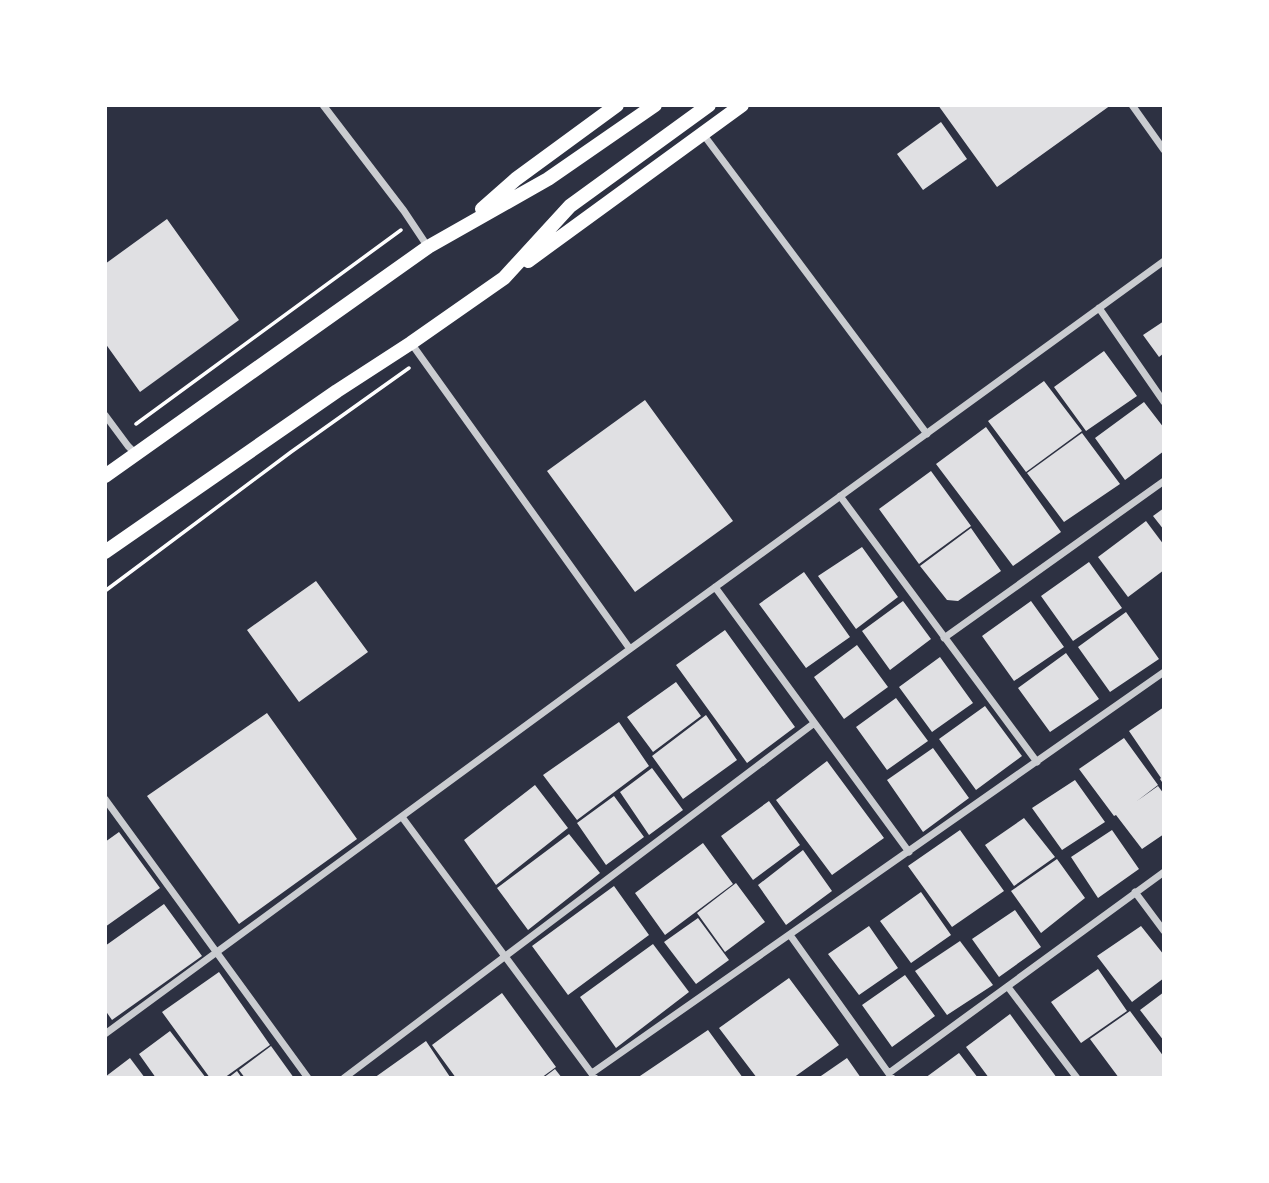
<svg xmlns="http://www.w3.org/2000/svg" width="1269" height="1183" viewBox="0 0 1269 1183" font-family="Lora,serif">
	<rect width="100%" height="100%" fill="#2d3142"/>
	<path fill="#e0e0e3" d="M938,105H1111L997,187Z
		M941,122L967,159L923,190L897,154Z
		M167,219L239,320L140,392L105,343V264Z
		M1164,321V353L1159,357L1143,335Z
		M1104,351L1137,396L1086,431L1054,387Z
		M1044,381L1082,431L1026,472L988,421Z
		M645,400L733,521L635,592L547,471Z
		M1144,402L1164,428V451L1125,480L1095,438Z
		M986,427L1061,532L1013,566L936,464Z
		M1082,433L1120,484L1064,522L1027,473Z
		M931,471L971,526L919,564L879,509Z
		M1164,508V530L1153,516Z
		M1146,521L1164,545V570L1128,597L1098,557Z
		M971,528L1001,571L958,601L947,600L920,566Z
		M862,547L898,597L856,629L818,576Z
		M1089,562L1122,608L1073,641L1041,596Z
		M804,572L850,637L806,668L759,604Z
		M316,581L368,652L299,702L247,630Z
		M903,601L931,639L890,670L862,631Z
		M1031,601L1064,647L1014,681L982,636Z
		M1126,612L1159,659L1110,692L1078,647Z
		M725,630L795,727L747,763L676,665Z
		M857,645L888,687L844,719L814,677Z
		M1066,653L1099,699L1050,732L1018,688Z
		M940,657L973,703L932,732L899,687Z
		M676,682L701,716L653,752L627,717Z
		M896,698L928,741L887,770L856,727Z
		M985,706L1022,756L976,790L939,739Z
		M1164,707V785L1160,779L1161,778L1129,731Z
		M267,713L357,839L239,924L147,796Z
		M706,715L737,760L683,799L652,756Z
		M619,722L649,766L577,820L543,775Z
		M1124,738L1158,785L1137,801L1158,786L1164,794V834L1142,849L1116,815L1114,816L1079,769Z
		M933,748L969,798L923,832L887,780Z
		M827,761L884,838L832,875L776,800Z
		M652,768L683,810L649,835L620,792Z
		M1075,780L1105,822L1062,850L1032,808Z
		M535,785L568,828L496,885L464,840Z
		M614,796L644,837L606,865L577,823Z
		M769,801L800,845L753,880L721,836Z
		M1024,818L1055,857L1014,886L985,845Z
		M960,830L1004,891L952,927L908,866Z
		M1112,830L1139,869L1098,898L1071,857Z
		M119,832L160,888L105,927V842Z
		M569,834L600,873L528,930L497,888Z
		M703,843L733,884L665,935L635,893Z
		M803,850L832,891L786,925L758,885Z
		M1057,859L1085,898L1041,933L1011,891Z
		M736,883L765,922L725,952L697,913Z
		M614,886L649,935L568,995L532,946Z
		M921,892L951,935L911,963L880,921Z
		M164,904L202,956L112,1020L105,1010V946Z
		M1015,910L1041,947L999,977L972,939Z
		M698,918L729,960L696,984L664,942Z
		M869,926L898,968L859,995L828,954Z
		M1141,926L1164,955V978L1132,1002L1097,956Z
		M960,941L993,985L947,1015L915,971Z
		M653,944L689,992L616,1048L580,997Z
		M1098,969L1127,1011L1081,1043L1051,1002Z
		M219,972L270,1045L224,1078H210L162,1012Z
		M905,975L935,1016L892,1047L862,1005Z
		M789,978L839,1045L793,1078H757L719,1028Z
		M1164,992V1041L1140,1010Z
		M502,993L556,1067L541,1078H456L432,1045Z
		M1130,1011L1164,1057V1078H1119L1090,1039Z
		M1010,1014L1057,1078H989L966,1047Z
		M708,1030L743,1078H637Z
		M170,1031L206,1078H156L139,1054Z
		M426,1041L450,1077L448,1078H374Z
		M271,1046L294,1078H245L239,1070Z
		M959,1053L978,1078H925Z
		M130,1058L145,1078H105V1077Z
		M847,1058L861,1078H818Z
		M555,1069L562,1078H543Z
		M237,1071L242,1078H228Z"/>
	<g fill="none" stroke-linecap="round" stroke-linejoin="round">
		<path stroke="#fff" stroke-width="3.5" d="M136,424L401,230
			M105,591L291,452L409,368"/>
		<path stroke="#caccd0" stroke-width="7" d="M323,105L404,211L428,247
			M1132,105L1164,150
			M703,134L927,434
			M1099,308L1164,402
			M411,343L630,649
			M105,415L128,446L135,453
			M840,496L1037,762
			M715,587L909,852
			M944,638L1164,481
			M105,799L308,1078
			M402,817L595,1078
			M1135,892L1164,931
			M790,935L892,1078
			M1008,987L1077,1078
			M105,1034L630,649L1164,261
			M592,1073L1164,672
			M889,1073L1164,872
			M344,1078L813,724"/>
		<path stroke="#fff" stroke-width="14" d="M482,209L516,179L617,105
			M528,261L742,105
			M105,476L428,247L548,179L655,105
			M105,552L337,391L411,343L504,278L570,206L709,105"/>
	</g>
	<rect width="1269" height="1183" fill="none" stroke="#ffffff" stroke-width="214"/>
</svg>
